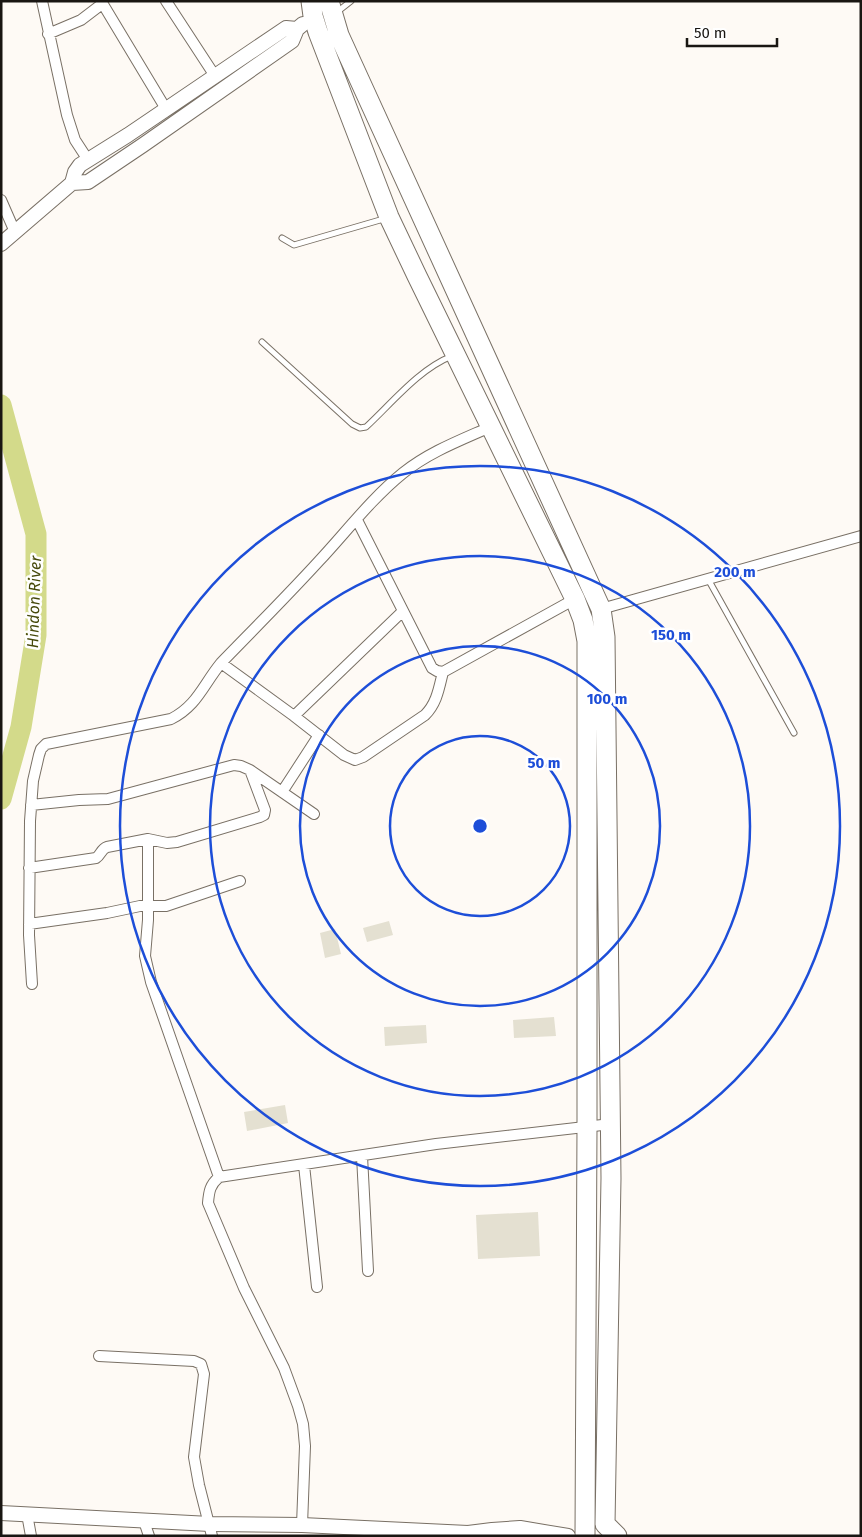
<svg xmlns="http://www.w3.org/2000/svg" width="862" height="1537" viewBox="0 0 862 1537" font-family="'Fira Sans',sans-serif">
	<rect width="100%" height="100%" fill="#fefaf5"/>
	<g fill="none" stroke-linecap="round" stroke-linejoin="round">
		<path stroke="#d3da8a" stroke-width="21" d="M1,405L36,534V635L21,727L1,799"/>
	</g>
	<path fill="#e4e0d1" d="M389,921L393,935L367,942L363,928Z
		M335,929L341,954L325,958L320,933Z
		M554,1017L556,1036L514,1038L513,1020Z
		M426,1025L427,1043L385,1046L384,1027Z
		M285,1105L288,1123L247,1131L244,1112Z
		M538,1212L540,1256L478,1259L476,1215Z"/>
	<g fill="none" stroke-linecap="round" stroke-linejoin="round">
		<g stroke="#797065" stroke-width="7">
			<path id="lane" d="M337,12L351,1
				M282,238L294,245L387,218
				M262,342L352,424L360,428L366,427C392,403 419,369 452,356
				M708,579L794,733"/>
		</g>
		<g stroke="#797065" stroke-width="12">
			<path id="street" d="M42,1L67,115L75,140L88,160
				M101,1L166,109
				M166,1L215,76
				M48,34L81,20L102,4
				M1,200L15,232
				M357,520L432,668L437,671L443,672L575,599
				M601,609L861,536
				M221,663L294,716L344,755L355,760L363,757L425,715C437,703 439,688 443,672
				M294,716L403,611
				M282,792L319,735
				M31,805L79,800L108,799L234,765L241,766L250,770L314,814
				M148,839V920L145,956L151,982L219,1177
				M29,868L96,858C101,855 101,849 107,847L148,839L167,843L177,842L260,817L264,815L265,810L250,770
				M29,924L107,913L140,906H166L240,881
				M32,984L29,935L30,821L33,781L39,755L41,749L46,744L171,719C197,706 203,685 221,663C254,629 287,596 319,561C346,532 372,498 403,473C429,452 461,440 490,427
				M362,1156L368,1271
				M304,1165L317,1287
				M99,1356L194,1361L201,1364L204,1374L194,1457L199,1485L212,1536
				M27,1514L31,1536
				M144,1521L149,1536
				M302,1525L305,1446L303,1424L298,1406L284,1368L244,1288L208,1203C209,1191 210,1185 219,1177L436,1144L611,1124"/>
		</g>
		<g stroke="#797065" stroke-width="16">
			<path id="secondary" d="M72,183L88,182L143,145L292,41L297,29L303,24
				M1,244L72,183L75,172L80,165L128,135L286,28L297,29
				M1,1513L210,1524L302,1525L468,1533L492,1530L520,1528L568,1536"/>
		</g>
		<g stroke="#797065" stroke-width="21">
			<path id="highway" d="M311,1L313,16L318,32L389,217L417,276L575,599L583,620L587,641V1126L585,1536
				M329,1L339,35L601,609L605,637L611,1178L605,1524L617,1536"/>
		</g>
		<use href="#lane" stroke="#fff" stroke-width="5"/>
		<use href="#street" stroke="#fff" stroke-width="10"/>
		<use href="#secondary" stroke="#fff" stroke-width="14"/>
		<use href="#highway" stroke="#fff" stroke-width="19"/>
	</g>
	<g fill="none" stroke="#1d4ed8" stroke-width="2.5">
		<circle cx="480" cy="826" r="90"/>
		<circle cx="480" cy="826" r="180"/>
		<circle cx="480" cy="826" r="270"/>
		<circle cx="480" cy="826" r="360"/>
	</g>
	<g text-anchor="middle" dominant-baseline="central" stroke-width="5" stroke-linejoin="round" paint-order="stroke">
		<g font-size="16" font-style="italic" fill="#46490b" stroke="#fff">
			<text transform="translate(34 602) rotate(-88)">Hindon River</text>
		</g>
	</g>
	<circle cx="480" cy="826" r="8" fill="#1d4ed8" stroke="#fff" stroke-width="2.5"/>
	<g font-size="15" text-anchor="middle" font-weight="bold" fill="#1d4ed8" stroke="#fff" stroke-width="5" stroke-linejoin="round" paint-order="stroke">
		<text x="735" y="577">200 m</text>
		<text x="671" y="640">150 m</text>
		<text x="607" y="704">100 m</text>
		<text x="544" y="768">50 m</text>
	</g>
	<rect width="862" height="1537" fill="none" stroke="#191612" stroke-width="5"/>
	<path d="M687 38v8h90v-8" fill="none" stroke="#191612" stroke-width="2.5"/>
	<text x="694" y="38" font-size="15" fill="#191612" stroke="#ffffff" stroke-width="4" paint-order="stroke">50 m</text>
</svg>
